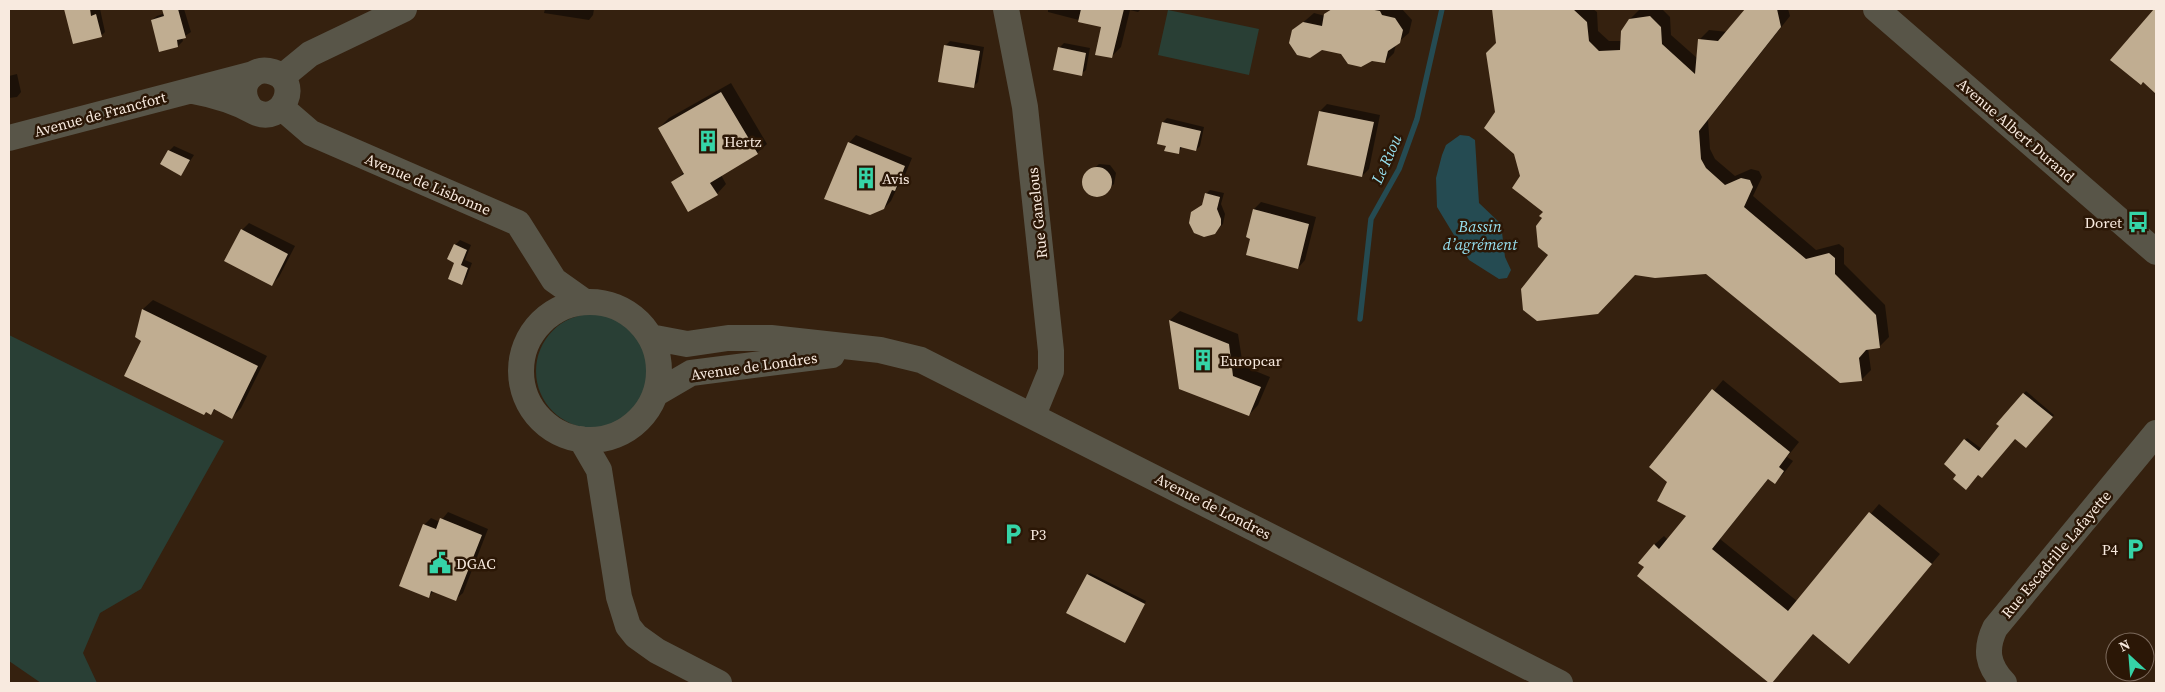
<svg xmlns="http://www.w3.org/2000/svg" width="2165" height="692" viewBox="0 0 2165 692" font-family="'Source Serif 4',serif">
	<rect width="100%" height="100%" fill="#35210f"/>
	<path fill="#293f35" d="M1168,10L1259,29L1249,75L1158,55Z
		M536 371a57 57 0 1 1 114 0a57 57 0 1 1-114 0Z
		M9,335L224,441L141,589L100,613L83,653L97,683H41L9,661Z"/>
	<path fill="#254b52" d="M1460,135L1469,136L1475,140L1479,203L1501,224L1505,257L1511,270L1507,278L1499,279L1469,260L1437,207L1436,178L1442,155L1446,145Z"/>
	<path fill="#0007" d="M67,9H100L105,32L101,36L66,10Z
		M163,9H184L191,32L182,38L183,41L178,46L160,50L152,20L157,16L165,13Z
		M545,9H594L593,15L589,20L544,13Z
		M1048,9H1141L1138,12L1130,10L1121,47L1111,57L1102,26L1048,12Z
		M1331,9H1402L1412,20L1409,33L1396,44L1394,53L1385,62L1342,53L1293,31L1314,13L1325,16Z
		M1493,9H1593L1597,12L1598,31L1609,41H1621L1630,19L1640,9H1662L1670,17L1671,35L1697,58L1699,40L1709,30L1728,32L1747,9H1788L1790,16L1708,120L1710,149L1715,159L1735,176L1751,169L1759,171L1762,177L1753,196L1816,250L1839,244L1844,248V264L1885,305L1889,337L1879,347L1868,348L1871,370L1861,380L1707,272L1550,255L1544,212L1521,176L1515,153L1496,112L1497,43Z
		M2156,9V91L2112,60Z
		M950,41L984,47L978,82L974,86L945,46Z
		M1064,43L1090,48L1086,70L1081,74L1059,48Z
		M17,74L21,92L17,97L9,98V76Z
		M731,83L767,144L757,153L721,175L726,184L717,194L673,183L684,172L659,128L669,118Z
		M1327,104L1380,115L1369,169L1362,176L1309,164L1320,111Z
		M1167,118L1204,127L1200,146L1196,150L1183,146L1178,153L1167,145L1163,122Z
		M856,135L912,158L902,182L897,188L891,201L884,208L849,143Z
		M174,146L194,155L181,175L169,151Z
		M1099,164L1110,165L1116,173L1114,184L1101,195L1090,193L1085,186V177Z
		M1210,190L1224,193L1221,204L1225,214L1223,224L1218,229L1206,194Z
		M1261,202L1316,217L1305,260L1298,268L1252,238L1254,209Z
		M249,223L295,246L279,277L271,285L242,230Z
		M460,240L471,245L465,260L472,263L466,279L461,283L455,245Z
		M153,300L267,356L241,408L232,417L216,409L211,413L143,340L136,337L143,309Z
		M1180,311L1238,334L1243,366L1270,377L1258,405L1249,415L1180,388L1170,320Z
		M1723,380L1799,442L1787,457L1793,461L1784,473L1775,482L1769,478L1720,539L1797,601L1879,504L1940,554L1849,662L1814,633L1771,683L1639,576L1646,567L1654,545L1664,536L1668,540L1688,515L1669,481L1651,466Z
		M2026,391L2054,415L2026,447L2015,437L1978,474H1958L1945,464L1967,438L1982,449L2001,426L1998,424Z
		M448,512L488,529L463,593L456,599L434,591L428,597L400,585L425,524L431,518L440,522Z
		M1090,573L1146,601L1126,639L1088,575Z"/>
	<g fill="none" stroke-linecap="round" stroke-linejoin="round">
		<path stroke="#254b52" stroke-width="5.5" d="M1360,319L1371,219L1399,169L1417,119L1442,9"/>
	</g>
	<path fill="#c0ad91" d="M64,9H90L91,16L96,14L102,37L73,44Z
		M162,9H178L186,38L177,40L178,47L159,52L151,20L164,16Z
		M1081,9H1124L1112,58L1095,55L1101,27L1078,22Z
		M1332,9H1369L1380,11L1382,15L1395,18L1403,30L1400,43L1388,51L1385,63L1372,61L1361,67L1348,64L1341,54L1322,50L1310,58L1297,55L1289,43L1292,30L1303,22L1322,26L1324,14Z
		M1492,9H1573L1587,22L1589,41L1599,51L1620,50L1621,31L1629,19L1650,16L1661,27L1662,44L1695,74L1698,39L1718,41L1745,9H1777L1781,27L1699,131L1701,159L1706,168L1725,185L1741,178L1750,180L1753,187L1744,207L1806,259L1829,253L1835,258V274L1876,315L1880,348L1866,350L1859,358L1862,381L1840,383L1706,274L1655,278L1635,275L1598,314L1537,321L1523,310L1521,289L1548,255L1538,247L1536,226L1542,218L1539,216L1543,212L1512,188L1520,176L1514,154L1484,128L1495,112L1486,53L1496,43Z
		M2154,9H2156V94L2143,82L2141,85L2110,60Z
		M944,45L980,51L974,88L938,82Z
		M1058,47L1086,53L1082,76L1053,70Z
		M721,92L758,154L710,183L718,195L688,212L671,182L684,174L658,128Z
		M1319,111L1374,122L1362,177L1307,165Z
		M1162,122L1201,131L1196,151L1180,147L1179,154L1164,151L1166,146L1157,144Z
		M848,142L905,166L895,191L892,190L884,209L870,215L824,199Z
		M168,150L190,160L181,176L160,164Z
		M1082 182a15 15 0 1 1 30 0a15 15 0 1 1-30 0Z
		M1205,193L1220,197L1217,209L1221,219V225L1215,234L1204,237L1194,233L1189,223L1191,212L1202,205Z
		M1253,209L1309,224L1298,269L1246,255L1250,239L1246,237Z
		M241,229L288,254L272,286L224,261Z
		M454,244L467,250L461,265L468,268L462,285L448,279L454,263L447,259Z
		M142,309L258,366L232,419L214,409L211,415L206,412L204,415L124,376L141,341L135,337Z
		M1169,320L1229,344L1233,376L1261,387L1249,416L1179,389Z
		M1712,389L1790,452L1779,467L1784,471L1775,484L1768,479L1712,549L1788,611L1869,512L1932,564L1849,664L1813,634L1772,683H1769L1637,576L1644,567L1638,563L1654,544L1659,549L1686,516L1657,501L1667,482L1649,467Z
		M2023,393L2053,417L2026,448L2015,439L1982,478L1978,475L1966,490L1953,479L1956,475L1944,464L1964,439L1979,451L1999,426L1996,424Z
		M440,518L482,535L456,601L431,591L429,598L399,586L423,524L436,529Z
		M1087,574L1145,604L1125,643L1066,613Z"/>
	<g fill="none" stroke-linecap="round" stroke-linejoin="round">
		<path stroke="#585548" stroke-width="26" d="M1006,9L1025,107L1051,351V371L1033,415
			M1876,9L2156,252
			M282,77L310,54L404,9
			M193,91C215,95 235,101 255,112C283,126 302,81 273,72C267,70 260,70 255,73C240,82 242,99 252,110
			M282,108L311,133L518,223L554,280L585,302
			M9,138L253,74
			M521 371a69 69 0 1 1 138 0a69 69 0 1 1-138 0Z
			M650,337L687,344L728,338H771L880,350L921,360L1560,683
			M655,394L691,373L832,355
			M581,439L599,470L619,597L628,626L636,636L657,651L719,683
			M2004,683C1987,665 1985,649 1995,628L2156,433"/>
	</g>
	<defs>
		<g id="building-bare" transform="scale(1.725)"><path d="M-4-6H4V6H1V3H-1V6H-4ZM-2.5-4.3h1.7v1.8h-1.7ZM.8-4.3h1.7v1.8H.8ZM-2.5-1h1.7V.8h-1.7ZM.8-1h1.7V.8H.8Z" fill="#35d4a7" stroke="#2b1706" stroke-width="2.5" paint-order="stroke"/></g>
		<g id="bus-bare" transform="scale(1.725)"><path d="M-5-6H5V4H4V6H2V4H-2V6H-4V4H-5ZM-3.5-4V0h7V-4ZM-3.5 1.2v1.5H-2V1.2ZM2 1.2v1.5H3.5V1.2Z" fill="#35d4a7" stroke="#2b1706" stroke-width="2.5" paint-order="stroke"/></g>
		<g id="parking-bare" transform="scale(1.725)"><path d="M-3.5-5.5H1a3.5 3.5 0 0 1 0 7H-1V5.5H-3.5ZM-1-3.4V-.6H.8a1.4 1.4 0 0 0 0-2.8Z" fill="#35d4a7" stroke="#2b1706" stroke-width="2.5" paint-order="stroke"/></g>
		<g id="civic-bare" transform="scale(1.725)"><path d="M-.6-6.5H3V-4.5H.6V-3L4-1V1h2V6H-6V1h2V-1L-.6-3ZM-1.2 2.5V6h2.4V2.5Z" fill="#35d4a7" stroke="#2b1706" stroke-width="2.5" paint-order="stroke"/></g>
	</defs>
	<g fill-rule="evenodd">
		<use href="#building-bare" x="708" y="141"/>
		<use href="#building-bare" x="866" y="178"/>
		<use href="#bus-bare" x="2138" y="222"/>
		<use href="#building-bare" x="1203" y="360"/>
		<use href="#parking-bare" x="1013" y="534"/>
		<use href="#parking-bare" x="2135" y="549"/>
		<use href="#civic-bare" x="440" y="563"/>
	</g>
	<g text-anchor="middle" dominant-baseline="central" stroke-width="5" stroke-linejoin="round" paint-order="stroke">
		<g font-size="15" fill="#f8eadf" stroke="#2b1706">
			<text transform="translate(100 114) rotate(-15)">Avenue de Francfort</text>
			<text transform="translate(2016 130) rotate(41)">Avenue Albert Durand</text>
			<text transform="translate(428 184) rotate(23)">Avenue de Lisbonne</text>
			<text transform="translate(1037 213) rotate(-96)">Rue Ganelous</text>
			<text transform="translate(754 366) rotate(-8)">Avenue de Londres</text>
			<text transform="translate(1213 506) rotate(27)">Avenue de Londres</text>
			<text transform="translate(2056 554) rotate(-50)">Rue Escadrille Lafayette</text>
		</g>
		<g font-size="15" fill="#f8eadf" stroke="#2b1706" text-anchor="start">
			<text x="724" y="141">Hertz</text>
			<text x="882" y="178">Avis</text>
			<text x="2122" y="222" text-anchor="end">Doret</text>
			<text x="1220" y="360">Europcar</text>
			<text x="1030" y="534">P3</text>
			<text x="2118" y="549" text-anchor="end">P4</text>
			<text x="456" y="563">DGAC</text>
		</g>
		<g font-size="16" font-style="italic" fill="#96dfee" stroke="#2b1706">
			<text transform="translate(1386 159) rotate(-66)">Le Riou</text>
			<text x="1480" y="226">Bassin<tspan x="1480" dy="18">d’agrément</tspan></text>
		</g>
	</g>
	<rect width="2165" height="692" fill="none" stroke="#f8eadf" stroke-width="20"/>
	<g transform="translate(2130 657) rotate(334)"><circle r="24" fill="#2b1706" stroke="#7d6b5d"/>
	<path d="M0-4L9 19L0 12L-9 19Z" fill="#35d4a7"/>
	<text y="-8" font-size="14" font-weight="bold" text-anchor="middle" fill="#f8eadf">N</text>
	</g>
</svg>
